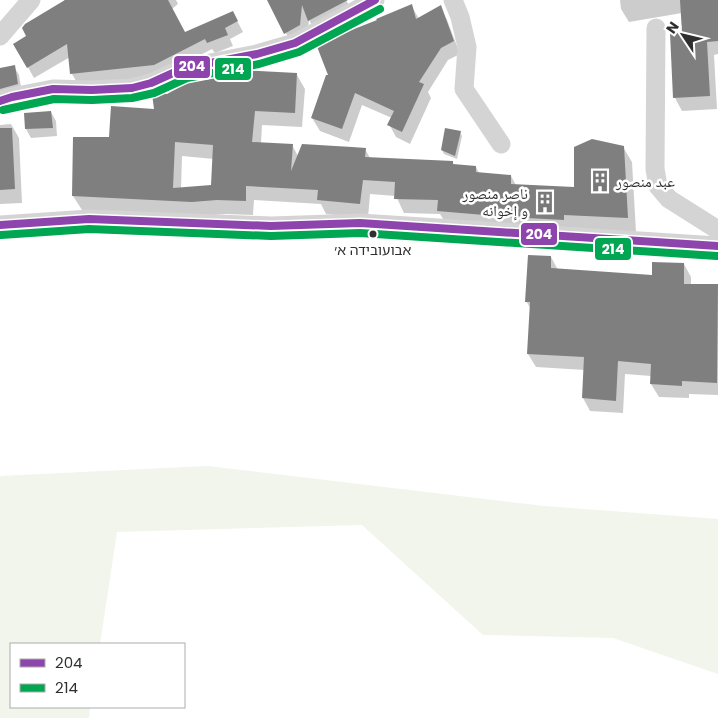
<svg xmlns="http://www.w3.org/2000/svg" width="718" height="718" viewBox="0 0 718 718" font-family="Poppins,'Noto Naskh Arabic','Noto Sans Hebrew',sans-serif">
	<rect width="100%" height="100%" fill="#fff"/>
	<path fill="#f1f5ec" d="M208,466L544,506L718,519V674L613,638L483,635L362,525L117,532L100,644H11V707H90L89,718H0V476Z"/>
	<path fill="#0003" fill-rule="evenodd" d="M64,0H176L178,4L172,9L185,34L233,13L243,32L230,39L233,46L215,53L212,49L160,76L78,84L72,74L70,57L34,78L15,44L28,36L64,2Z
		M268,0H346L354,14L317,34L309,20L307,39L293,46Z
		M620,0H683L718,9V54L714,55L717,109L682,111L675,98L683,33L682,13L629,22L621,9Z
		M411,5L419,19L440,7L447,20L460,54L448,60L428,92L431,98L410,144L396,137L389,124L392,118L362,105L349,142L320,131L312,118L378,21Z
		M14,67L19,75L22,93L0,100V69Z
		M297,75L305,89L302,127L262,125L261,143L292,145L298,156L365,149L370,158L453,163L454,165L476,167L479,173L511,176L516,185L575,188L623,147L632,162L636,232L447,225L440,214L404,213L396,196L370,194L368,218L326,214L321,204L254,200L253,215L226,214L201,216L82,210L73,196L110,139L155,110L168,95ZM182,156L214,159L212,186L181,189Z
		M51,112L56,121L57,136L31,138L26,129L25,114Z
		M11,124L19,138L22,203L0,204V125Z
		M460,132L462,136L457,159L444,154L442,150Z
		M551,257L558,270L653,277L684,264L691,277V285H718V395L689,394V398L659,397L651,384V376L625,374L623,413L590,411L583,398L585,370L536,367L528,354L531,309L526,301Z"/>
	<path fill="#7f7f7f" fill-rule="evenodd" d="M65,0H168L185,32L233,11L238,21L225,28L228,35L207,43L205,39L154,65L70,74L67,44L27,68L13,44L26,36L22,28L25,24Z
		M267,0H348L308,21L302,5L300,25L284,34Z
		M680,0H718V41L707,42L710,96L673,98L670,33L682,32Z
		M412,4L416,19L441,5L454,41L441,48L419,82L424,84L402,132L387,125L394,111L355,93L342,129L311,118L326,75H328L316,44L377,20L376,19Z
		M15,65L18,84L0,89V68Z
		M238,70L297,73L295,113L255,111L252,142L293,144L291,171L302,144L352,147L366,148L365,157L453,161V164L476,166V172L511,175V184L574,187V147L592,139L624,146L628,218L564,215V220L508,217L437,211L438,200L394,199L395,182L363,180L360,204L317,200L318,190L246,186V201L217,200L192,202L72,196L73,137H109L111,106L154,109L152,94L158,92L167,94L198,77L222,72L238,73ZM175,142L213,145L211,185L173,188Z
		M51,111L53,128L25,129L24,113Z
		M0,128H12L15,189L0,190Z
		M445,128L461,131L455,156L441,150Z
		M528,255L551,256V268L652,275V262L684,263V284H718L717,383L682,381V386L650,384L651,364L618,361L616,401L582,398L584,357L527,354L530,302H525Z"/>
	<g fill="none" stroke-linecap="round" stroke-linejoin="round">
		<path stroke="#d4d4d4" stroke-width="19" d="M453,0L460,17L467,47L464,89L501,144
			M656,28L655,169L658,186L669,199L718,230
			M0,36L31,0
			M0,101L12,97L53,89L92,90L132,88L151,83L184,68L257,54L295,43L375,0
			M0,225L89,219L271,226L360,223L718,246"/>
		<g stroke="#fff" stroke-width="11">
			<path id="bus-1" d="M0,101L12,97L53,89L92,90L132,88L151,83L184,68L257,54L295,43L375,0
				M0,225L89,219L271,226L360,223L718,246"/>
		</g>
		<g stroke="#fff" stroke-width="11">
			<path id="bus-2" d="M3,110L54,99L92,100L132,98L154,93L187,78L259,64L299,52L380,9
				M1,235L89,229L271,236L360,233L717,256"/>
		</g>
		<use href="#bus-1" stroke="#8e44ad" stroke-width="8"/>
		<use href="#bus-2" stroke="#00a651" stroke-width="8"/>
	</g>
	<defs>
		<g id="building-bare" transform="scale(1.725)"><path d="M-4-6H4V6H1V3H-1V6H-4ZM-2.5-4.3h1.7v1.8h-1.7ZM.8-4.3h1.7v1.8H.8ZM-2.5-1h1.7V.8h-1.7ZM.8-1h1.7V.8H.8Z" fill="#787878" stroke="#fff" stroke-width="2.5" paint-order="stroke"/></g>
	</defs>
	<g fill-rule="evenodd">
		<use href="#building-bare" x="600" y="181"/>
		<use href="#building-bare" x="545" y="202"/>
	</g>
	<circle fill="#2f2f2f" stroke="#fff" stroke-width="2" cx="373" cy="234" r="4.5"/>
	<g text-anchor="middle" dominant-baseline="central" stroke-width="5" stroke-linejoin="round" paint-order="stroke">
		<g font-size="14" fill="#2f2f2f" stroke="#fff">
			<text x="373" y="250">אבועובידה א׳</text>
		</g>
		<g font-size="15" fill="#2f2f2f" stroke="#fff" text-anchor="start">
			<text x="616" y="181">عبد منصور</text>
			<text x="528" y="193" text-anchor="end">ناصر منصور<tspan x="528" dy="17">و إخوانه</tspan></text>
		</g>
	</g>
	<g stroke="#fff" stroke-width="2">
		<rect x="173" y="55" width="38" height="24" rx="5" fill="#8e44ad"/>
		<rect x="214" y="57" width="38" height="24" rx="5" fill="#00a651"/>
		<rect x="520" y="222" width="38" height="24" rx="5" fill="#8e44ad"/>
		<rect x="594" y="237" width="38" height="24" rx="5" fill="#00a651"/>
	</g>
	<g font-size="14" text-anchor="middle" font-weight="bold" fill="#fff">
		<text x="192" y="71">204</text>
		<text x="233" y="74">214</text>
		<text x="539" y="239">204</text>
		<text x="613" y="254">214</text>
	</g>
	<rect x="10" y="643" width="175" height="65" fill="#ffffff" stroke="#acacac"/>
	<rect x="20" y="659" width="25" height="8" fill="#8e44ad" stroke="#acacac"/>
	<text x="55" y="668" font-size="15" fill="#2f2f2f">204</text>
	<rect x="20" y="684" width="25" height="8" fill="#00a651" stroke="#acacac"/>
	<text x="55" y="693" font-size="15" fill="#2f2f2f">214</text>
	<g transform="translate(683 35) rotate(305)" stroke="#ffffff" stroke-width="4" paint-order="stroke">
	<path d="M0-4L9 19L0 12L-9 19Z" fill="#2f2f2f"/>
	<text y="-8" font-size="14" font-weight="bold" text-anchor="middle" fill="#2f2f2f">N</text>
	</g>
</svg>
